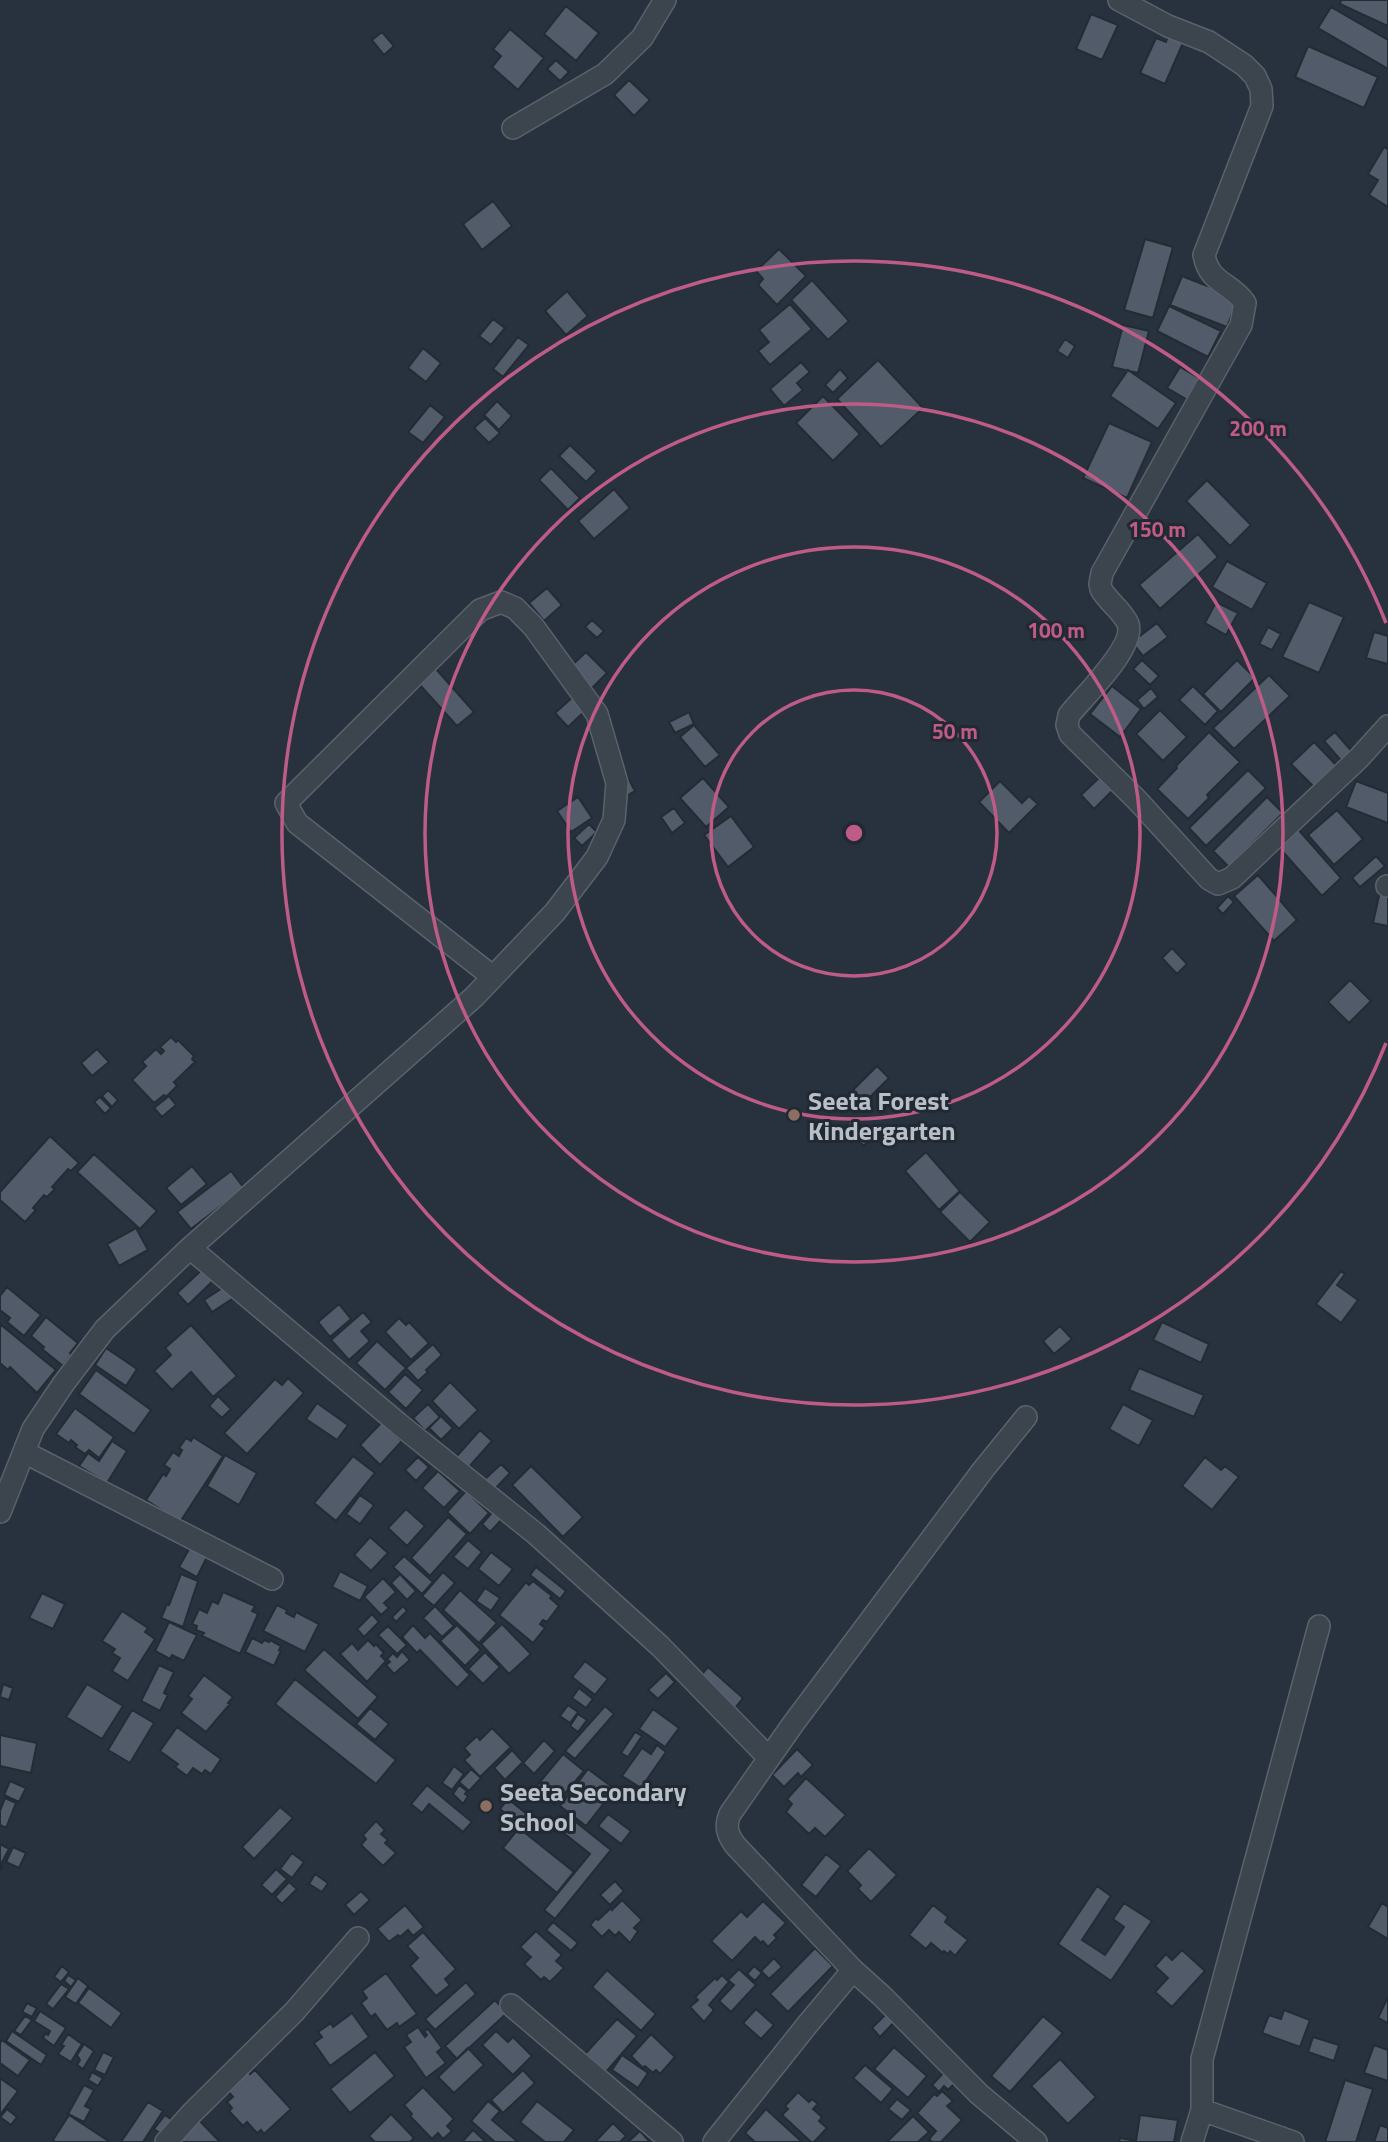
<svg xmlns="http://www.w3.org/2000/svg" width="1388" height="2142" viewBox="0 0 1388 2142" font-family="'Titillium Web',sans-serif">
	<rect width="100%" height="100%" fill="#28323e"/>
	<path fill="#525b69" stroke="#232b35" stroke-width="2" d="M1341,0H1388V26L1340,4Z
		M566,6L599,33L576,61L544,34Z
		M1331,7L1388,40V69L1318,28Z
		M1091,14L1118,25L1102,60L1076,49Z
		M510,29L544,58L518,90L492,67L501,56L493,49Z
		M382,32L394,46L384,55L372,40Z
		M1168,36L1183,43L1165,84L1140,73L1156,38L1166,42Z
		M1308,46L1378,77L1364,108L1295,77Z
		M556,60L569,72L560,81L547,69Z
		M629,80L650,100L634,116L614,95Z
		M1384,147L1388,149V207L1369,195L1378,180L1368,174Z
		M493,201L512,226L482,250L463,224Z
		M1145,239L1173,247L1153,318L1124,310Z
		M779,249L806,276L777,305L758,285L763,279L756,271Z
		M1182,276L1238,298L1227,327L1170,305Z
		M812,280L849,321L828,340L791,300Z
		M567,291L588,316L566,335L545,311Z
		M790,304L812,329L770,365L758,351L769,342L759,330Z
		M1169,306L1221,331L1208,357L1157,331Z
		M493,319L505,328L491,345L479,336Z
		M1123,325L1149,331L1138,373L1112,367Z
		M518,337L529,345L503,377L493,369Z
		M1065,339L1075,346L1068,358L1057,351Z
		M423,348L441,363L426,382L408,368Z
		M878,360L923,408L881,447L837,399Z
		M801,362L810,372L797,383L803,390L784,406L770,389Z
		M1180,367L1204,381L1191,402L1167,388Z
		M840,369L848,378L833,393L825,385Z
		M1128,370L1176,403L1158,429L1110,396Z
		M823,396L860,434L833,461L796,423Z
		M497,401L512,416L499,430L484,415Z
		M430,405L445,417L423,443L408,432Z
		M485,418L500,433L489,443L474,428Z
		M1109,423L1152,442L1127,498L1083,478Z
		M570,445L597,471L586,482L559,456Z
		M551,468L580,498L568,510L539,480Z
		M1207,480L1251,525L1230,546L1186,501Z
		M614,489L630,508L594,539L578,521Z
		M1198,534L1218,557L1160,609L1139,585Z
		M1227,561L1267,583L1252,610L1212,587Z
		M547,588L562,605L544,621L529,603Z
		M1216,602L1238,613L1226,635L1205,623Z
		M1309,602L1344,617L1319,673L1282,657Z
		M592,620L604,631L597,638L585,627Z
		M1157,623L1168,637L1143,656L1132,642Z
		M1268,627L1281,634L1272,650L1259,644Z
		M1374,632L1388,636V664L1366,658Z
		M586,652L607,673L591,689L570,667Z
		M1142,660L1159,676L1150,685L1133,669Z
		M1237,660L1255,678L1221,712L1203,694Z
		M436,669L474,712L457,726L419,684Z
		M1269,675L1290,696L1234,749L1213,728Z
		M1112,686L1141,709L1120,737L1090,714Z
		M1193,686L1218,711L1205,725L1179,700Z
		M1151,688L1158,697L1144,709L1137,700Z
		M574,696L586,710L568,727L555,713Z
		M1160,710L1187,737L1163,761L1136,734Z
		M689,712L694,724L675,733L669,722Z
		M694,725L720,755L705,767L680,737Z
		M1209,732L1240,762L1207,795L1209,798L1188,819L1157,789L1177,768L1176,766Z
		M1335,732L1355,755L1344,764L1324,741Z
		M1314,742L1338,767L1316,789L1291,764Z
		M1248,770L1266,788L1206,846L1189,828Z
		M625,772L635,791L626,796L616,777Z
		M1102,775L1115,788L1094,809L1081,795Z
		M703,778L729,807L706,827L680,798Z
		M1000,781L1022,803L1029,796L1038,804L1009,833L979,802Z
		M1356,781L1388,793V823L1346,807Z
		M578,797L592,818L571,832L557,811Z
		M1267,797L1283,813L1229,867L1213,851Z
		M674,808L685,823L672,833L661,817Z
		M1337,810L1363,839L1334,865L1308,835Z
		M731,816L754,847L728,867L704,835Z
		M589,824L597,832L582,846L574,838Z
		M1296,827L1341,878L1322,896L1276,844Z
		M1376,856L1385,866L1360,887L1352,878Z
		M1258,875L1297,920L1274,941L1234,896Z
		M1380,891L1388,893V926L1373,923Z
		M1228,896L1234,902L1223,914L1217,908Z
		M1172,948L1187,964L1177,974L1162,958Z
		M1350,980L1371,1001L1349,1023L1328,1002Z
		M171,1037L176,1042L178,1040L194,1056L192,1059L195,1062L174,1082L177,1086L166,1097L164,1095L154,1103L132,1080L146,1066L142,1062L156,1049L161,1054L164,1051L160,1047Z
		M97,1049L109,1062L92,1076L81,1063Z
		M877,1066L889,1078L865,1102L853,1090Z
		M108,1090L118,1100L112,1107L102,1096Z
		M169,1096L176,1105L162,1117L154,1108Z
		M100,1097L111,1108L105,1114L94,1102Z
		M853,1118L873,1136L864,1146L844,1128Z
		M50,1136L79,1163L71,1171L68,1169L52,1187L55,1189L47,1197L44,1195L33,1208L36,1210L25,1222L0,1200V1192Z
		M926,1152L960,1191L939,1210L905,1171Z
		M94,1154L157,1211L140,1229L77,1172Z
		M192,1166L207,1184L181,1205L166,1188Z
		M231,1171L244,1188L191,1229L177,1212Z
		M960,1192L990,1222L970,1242L940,1212Z
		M136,1228L148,1250L119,1266L107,1244Z
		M207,1265L218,1276L188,1305L177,1293Z
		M1341,1271L1345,1274L1337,1285L1358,1300L1341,1323L1316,1304Z
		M227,1285L235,1297L212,1312L204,1300Z
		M7,1287L41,1315L24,1336L7,1322L10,1318L0,1310V1296Z
		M339,1304L351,1319L330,1337L318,1322Z
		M363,1312L372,1322L361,1331L370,1341L349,1360L331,1340Z
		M46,1317L78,1343L70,1353L72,1354L63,1366L42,1349L44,1347L31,1336Z
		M399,1318L406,1325L409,1322L429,1343L411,1360L385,1332Z
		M1162,1322L1209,1344L1201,1363L1153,1340Z
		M0,1324L56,1370L37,1393L10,1367L8,1370L0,1363Z
		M191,1325L237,1376L213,1397L191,1372L172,1390L154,1371L171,1355L165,1348Z
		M1060,1326L1072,1339L1054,1354L1043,1341Z
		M377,1341L406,1368L385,1390L356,1363Z
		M433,1344L442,1355L426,1370L428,1372L418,1381L406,1368Z
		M106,1348L137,1369L126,1386L95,1365Z
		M1139,1368L1204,1395L1194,1417L1129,1390Z
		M96,1370L151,1410L134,1434L79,1394Z
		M405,1374L423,1390L406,1409L388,1392Z
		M288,1378L304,1393L247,1454L224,1433L275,1379L282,1385Z
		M450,1382L478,1410L459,1429L432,1401Z
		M218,1396L231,1409L222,1418L209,1406Z
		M317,1403L348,1425L337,1440L306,1419Z
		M428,1404L440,1417L425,1431L413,1418Z
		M1123,1404L1153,1420L1139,1446L1109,1429Z
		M75,1408L114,1437L99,1458L89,1450L85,1454L75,1447L77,1445L71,1440L69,1443L56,1434Z
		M441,1416L453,1428L441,1440L429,1428Z
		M382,1422L402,1441L380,1465L360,1445Z
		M480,1430L492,1441L468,1468L456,1457Z
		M193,1437L223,1456L180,1522L146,1500L163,1474L166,1476L170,1469L164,1465L173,1452L179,1456L182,1450L179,1448L186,1438L191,1441Z
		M112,1441L127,1451L107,1483L79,1466L88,1453L99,1461Z
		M225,1455L257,1473L239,1505L207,1486Z
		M353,1456L375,1473L336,1521L314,1503Z
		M418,1457L429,1467L416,1481L405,1470Z
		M1205,1457L1221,1470L1225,1466L1239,1477L1212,1510L1182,1486Z
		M501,1464L510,1473L494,1490L484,1480Z
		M531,1466L583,1517L563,1537L512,1485Z
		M438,1471L460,1491L444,1508L422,1488Z
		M466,1491L489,1513L470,1534L447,1512Z
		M360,1495L374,1505L360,1524L346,1514Z
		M496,1508L505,1516L490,1532L482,1524Z
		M406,1509L425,1526L407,1546L388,1528Z
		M448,1517L467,1534L430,1576L411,1558Z
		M370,1537L388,1553L371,1571L354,1555Z
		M468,1540L482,1552L468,1569L453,1557Z
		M193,1542L210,1551L197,1577L179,1567Z
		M491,1552L513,1569L499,1586L478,1569Z
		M404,1556L433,1582L422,1594L393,1567Z
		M536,1567L566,1591L560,1599L530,1575Z
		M340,1571L368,1586L360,1601L332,1587Z
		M443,1572L455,1583L434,1606L422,1596Z
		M181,1574L198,1581L183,1627L161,1618L167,1604L169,1605Z
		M400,1574L416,1591L407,1600L391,1583Z
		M383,1578L396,1592L384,1603L389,1608L381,1615L364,1597Z
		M533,1581L552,1596L550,1598L559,1606L547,1622L543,1620L540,1624L545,1628L533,1643L499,1615L526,1582L529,1585Z
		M485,1588L500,1598L491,1611L476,1601Z
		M460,1590L497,1623L479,1643L443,1610Z
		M223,1592L255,1606L252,1611L258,1614L240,1654L202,1636L204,1633L196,1630L197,1626L192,1624L199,1609L207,1613L212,1601L218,1604Z
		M42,1593L65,1604L53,1629L29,1618Z
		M277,1605L287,1610L286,1613L294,1617L296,1612L319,1624L305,1652L263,1631Z
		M403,1606L407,1611L396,1622L392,1617Z
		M435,1606L454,1626L442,1637L423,1618Z
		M122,1611L148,1628L145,1632L155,1639L128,1681L112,1671L120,1658L112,1653L115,1649L102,1641Z
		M372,1614L379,1622L364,1637L357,1629Z
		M169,1622L197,1635L184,1661L172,1655L170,1659L155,1651Z
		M502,1624L531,1654L509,1674L481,1644Z
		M413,1625L425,1638L430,1633L470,1675L457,1688L420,1650L417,1653L402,1637Z
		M457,1625L481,1650L465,1666L440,1641Z
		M388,1626L407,1645L397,1654L378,1635Z
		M252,1638L262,1643L264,1640L269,1642L270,1640L281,1646L279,1650L281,1651L274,1666L245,1652Z
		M368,1640L374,1646L376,1644L384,1653L381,1656L386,1661L367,1682L340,1654L352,1643L358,1650Z
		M324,1649L378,1697L358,1719L304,1670Z
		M402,1651L410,1660L394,1674L386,1665L390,1662L387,1659L393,1653L397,1657Z
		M485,1652L500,1667L483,1684L468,1669Z
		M585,1661L608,1679L595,1695L572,1677Z
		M159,1665L174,1672L164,1693L168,1695L160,1711L141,1701Z
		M708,1667L743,1698L735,1708L700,1677Z
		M666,1673L675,1682L658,1699L648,1690Z
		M204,1675L233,1697L228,1703L230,1704L206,1732L181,1713L192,1699L188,1696Z
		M295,1679L396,1760L376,1784L275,1704Z
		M3,1684L13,1688L9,1700L0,1697Z
		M87,1684L123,1706L102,1739L66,1717Z
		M579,1688L593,1699L586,1708L572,1698Z
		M568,1705L578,1712L570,1723L560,1716Z
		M605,1706L614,1714L575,1759L565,1751Z
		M370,1708L389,1724L375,1740L356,1724Z
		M653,1709L679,1728L665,1747L639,1729Z
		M132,1710L154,1723L130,1763L108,1750Z
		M578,1714L587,1720L578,1732L570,1726Z
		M177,1727L221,1759L211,1774L205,1770L202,1774L193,1768L187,1776L175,1767L178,1764L160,1751Z
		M492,1728L511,1747L480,1777L464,1760L470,1755L464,1748L477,1736L480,1740Z
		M635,1732L642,1736L628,1757L621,1753Z
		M0,1735L37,1743L31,1773L0,1766Z
		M544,1740L555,1751L534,1774L523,1763Z
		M657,1745L666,1752L641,1788L622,1776L642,1748L651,1754Z
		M797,1749L813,1765L801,1777L798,1773L784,1787L772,1775Z
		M512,1750L523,1762L505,1780L494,1768Z
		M563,1754L584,1771L555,1805L535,1788Z
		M454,1766L464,1774L452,1790L442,1783Z
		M471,1769L481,1778L469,1791L459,1782Z
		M588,1769L615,1789L586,1826L560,1806Z
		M806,1778L846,1815L825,1837L815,1828L809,1834L786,1812L792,1804L787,1799Z
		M10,1781L26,1788L19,1802L4,1795Z
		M427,1785L472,1822L463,1832L429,1804L422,1813L411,1804Z
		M459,1785L467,1791L465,1794L468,1796L463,1804L453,1794Z
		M5,1798L16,1803L6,1828L0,1825V1811Z
		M508,1799L532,1818L524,1828L500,1809Z
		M280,1807L293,1818L254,1859L242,1847Z
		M608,1814L631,1831L621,1844L598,1826Z
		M567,1815L611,1850L555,1919L544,1910L590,1854L556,1827Z
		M376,1821L385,1830L381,1834L388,1840L385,1843L396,1853L383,1866L361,1845L366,1839L363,1835Z
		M519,1828L574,1872L557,1893L503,1848Z
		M0,1844L9,1849L0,1866L2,1867L0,1871Z
		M13,1847L26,1853L19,1868L6,1862Z
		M869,1848L897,1875L871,1902L858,1889L861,1885L847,1871Z
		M292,1853L304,1862L292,1878L280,1869Z
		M826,1854L841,1866L816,1897L801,1885Z
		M276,1869L287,1879L272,1895L261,1885Z
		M315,1874L328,1883L322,1892L309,1884Z
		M615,1881L624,1891L610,1905L600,1895Z
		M289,1882L297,1889L282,1904L275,1897Z
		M1097,1886L1111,1896L1082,1940L1105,1955L1124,1927L1113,1919L1124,1903L1152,1921L1111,1981L1058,1944Z
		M361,1891L370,1900L354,1915L345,1905Z
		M622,1900L642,1920L634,1928L638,1931L630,1943L619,1932L615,1936L609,1930L602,1937L590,1925L596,1918L598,1920L611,1908L612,1910Z
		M763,1901L786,1923L774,1935L777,1938L768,1947L763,1941L761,1943L755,1937L732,1961L711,1941L741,1911L747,1917Z
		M1382,1903L1388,1907V1939L1368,1927Z
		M405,1905L424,1927L413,1936L408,1930L400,1937L398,1935L389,1942L377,1929Z
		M933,1905L948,1917L945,1922L968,1940L955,1956L950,1951L948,1954L944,1951L943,1953L931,1943L926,1949L909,1935Z
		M553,1922L578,1943L571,1951L546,1930Z
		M536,1931L562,1955L556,1961L564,1968L550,1982L544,1977L541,1980L524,1964L531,1957L520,1947Z
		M423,1932L456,1969L445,1979L450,1985L436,1996L410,1966L418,1958L407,1946Z
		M815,1948L833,1966L788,2012L770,1994Z
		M1182,1950L1205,1971L1172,2007L1155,1992L1168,1978L1155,1966L1166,1954L1172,1960Z
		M774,1958L782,1967L769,1979L761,1971Z
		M62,1966L69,1972L61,1982L54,1977Z
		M754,1966L762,1973L755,1981L747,1974Z
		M739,1969L756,1985L731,2012L719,2001L734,1985L728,1980Z
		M607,1970L656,2014L641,2031L592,1987Z
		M386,1973L417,2014L399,2027L397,2023L387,2030L375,2014L371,2017L361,2003L367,1998L362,1991Z
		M68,1975L76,1980L71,1987L64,1981Z
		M722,1975L729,1982L709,2005L714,2010L704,2022L690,2007L698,2000L695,1997L715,1978L717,1980Z
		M78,1978L88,1986L76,2004L65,1997Z
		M466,1982L476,1994L435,2030L425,2019Z
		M61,1984L69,1989L53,2009L46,2004Z
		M89,1988L122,2013L111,2028L78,2003Z
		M1388,1997V2023L1378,2018Z
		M495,2000L507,2013L457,2059L445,2046Z
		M27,2003L37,2008L32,2017L22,2012Z
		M756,2009L774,2025L761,2039L743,2023Z
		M891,2009L899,2017L880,2037L872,2028Z
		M1284,2010L1310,2020L1300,2047L1262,2033L1269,2015L1281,2019Z
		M40,2011L66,2028L54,2046L43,2038L46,2033L48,2035L50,2031L34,2021Z
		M352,2013L369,2037L330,2066L314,2043L322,2037L318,2032L331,2023L333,2027Z
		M25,2016L32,2020L21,2035L14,2031Z
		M1043,2016L1063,2033L1010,2092L991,2076Z
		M617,2019L637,2036L606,2072L585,2054Z
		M418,2027L425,2037L427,2035L424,2031L428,2029L442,2048L437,2052L446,2063L426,2078L404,2047L411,2042L406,2035Z
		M12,2031L47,2055L41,2065L6,2041Z
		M496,2031L508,2042L513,2037L532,2056L513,2075L482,2045Z
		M68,2034L82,2044L71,2062L58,2054L64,2046L61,2045Z
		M651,2034L675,2057L660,2074L656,2070L653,2073L645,2066L643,2068L631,2056Z
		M1313,2037L1339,2045L1334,2061L1308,2052Z
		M2,2040L30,2060L18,2076L0,2063V2043Z
		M84,2044L94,2051L83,2069L77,2065L80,2060L77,2055Z
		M1374,2045L1388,2050V2081L1364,2073Z
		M894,2047L927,2076L908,2098L874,2069Z
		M468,2048L484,2065L454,2093L438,2077Z
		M103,2052L114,2057L105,2075L94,2070Z
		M375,2052L395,2076L350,2113L330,2089Z
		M622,2055L648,2073L638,2088L612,2070Z
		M1060,2059L1096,2097L1068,2124L1031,2086Z
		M865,2065L893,2089L881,2103L853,2078Z
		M948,2068L959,2079L948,2090L944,2086L939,2092L932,2085Z
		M246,2069L250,2074L255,2070L291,2109L264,2134L261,2130L257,2133L247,2122L243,2126L229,2111L232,2108L227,2102L233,2097L225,2088Z
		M523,2070L535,2083L503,2113L491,2100Z
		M92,2072L103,2078L98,2086L88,2080Z
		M0,2078L18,2091L0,2115Z
		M1345,2080L1373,2089L1356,2142H1325Z
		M84,2085L94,2090L85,2106L91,2109L84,2122L68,2114Z
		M423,2087L454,2119L447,2126L452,2131L443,2139L438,2133L432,2139L410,2116L412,2114L404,2105Z
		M942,2091L953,2101L947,2106L962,2120L941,2142H932L929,2139L936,2131L917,2113L934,2094L937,2096Z
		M798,2092L809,2102L812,2099L818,2104L813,2109L822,2117L819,2121L827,2128L814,2142H811L782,2115L788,2109L785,2106Z
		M897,2099L911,2110L902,2120L888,2109Z
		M488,2101L500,2111L492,2120L518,2142H495L471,2121Z
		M537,2101L574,2130L564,2142H545L520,2122Z
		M148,2102L163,2111L143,2142H121Z
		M7,2109L17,2117L11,2125L0,2117Z
		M766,2109L802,2142H755L745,2133Z
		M391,2114L414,2138L410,2142H375L369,2136Z
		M69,2115L110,2142H55L53,2140Z
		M165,2115L175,2122L164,2136L154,2129Z
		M1140,2115L1178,2120L1174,2142H1119L1120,2138L1136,2141Z
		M913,2116L929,2132L918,2142H887Z
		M198,2119L220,2142H181L177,2138Z
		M613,2123L626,2136L620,2142H595Z
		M1380,2125L1388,2128V2142H1374Z
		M473,2130L486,2142H462Z
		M640,2131L650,2142H628Z"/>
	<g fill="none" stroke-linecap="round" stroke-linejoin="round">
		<g stroke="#5a626c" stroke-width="24">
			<path id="street" d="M1119,0L1168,26L1209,42L1244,65L1255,76L1261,89L1262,106L1204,255C1209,284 1232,283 1245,303L1241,325L1102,573L1100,584L1101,589C1108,602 1123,611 1128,624C1136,647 1083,697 1069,715L1067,725L1070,734L1137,800L1209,879L1218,884L1232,878L1359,758L1388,726
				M513,128L605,74L642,38L665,0
				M1387,886H1388
				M190,1248L399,1424L536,1534L660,1646L769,1758
				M24,1452L272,1579
				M0,1512L33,1429L64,1383L105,1329L190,1248L474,997L555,912L597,857L614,820L617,783L597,714L533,626L515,608L501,602L480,610L286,803L297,823L493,977
				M853,1970L735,1845C727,1834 725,1826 730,1814L793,1724L983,1470L1026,1417
				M511,2005L672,2142
				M1202,2110V2059L1319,1626
				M166,2142L192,2113L294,2012L358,1938
				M714,2142L807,2025L853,1970L882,1996L979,2094L1036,2142
				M1192,2142L1202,2110L1293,2142"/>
		</g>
		<use href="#street" stroke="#3c444e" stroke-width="21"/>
	</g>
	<g fill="none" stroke="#be5b87" stroke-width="3.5">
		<circle cx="854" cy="833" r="143"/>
		<circle cx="854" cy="833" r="286"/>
		<circle cx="854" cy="833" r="429"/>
		<path d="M1386 1043A572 572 0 1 1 1386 623"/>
	</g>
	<g fill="#8d6e63" stroke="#212933" stroke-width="2.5">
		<circle cx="794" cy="1115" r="7"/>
		<circle cx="486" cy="1806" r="7"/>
	</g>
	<g text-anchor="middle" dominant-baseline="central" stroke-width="6" stroke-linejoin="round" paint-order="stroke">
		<g font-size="26" font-weight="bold" fill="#b9bfc9" stroke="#212933" text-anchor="start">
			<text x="808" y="1100">Seeta Forest<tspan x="808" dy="30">Kindergarten</tspan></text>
			<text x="500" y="1791">Seeta Secondary<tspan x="500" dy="30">School</tspan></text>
		</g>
	</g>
	<circle cx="854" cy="833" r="10" fill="#be5b87" stroke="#212933" stroke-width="3.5"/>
	<g font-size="21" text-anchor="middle" font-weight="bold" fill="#be5b87" stroke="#212933" stroke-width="6" stroke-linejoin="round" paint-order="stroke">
		<text x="1258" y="436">200 m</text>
		<text x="1157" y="537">150 m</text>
		<text x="1056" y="638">100 m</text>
		<text x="955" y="739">50 m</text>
	</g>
</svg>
